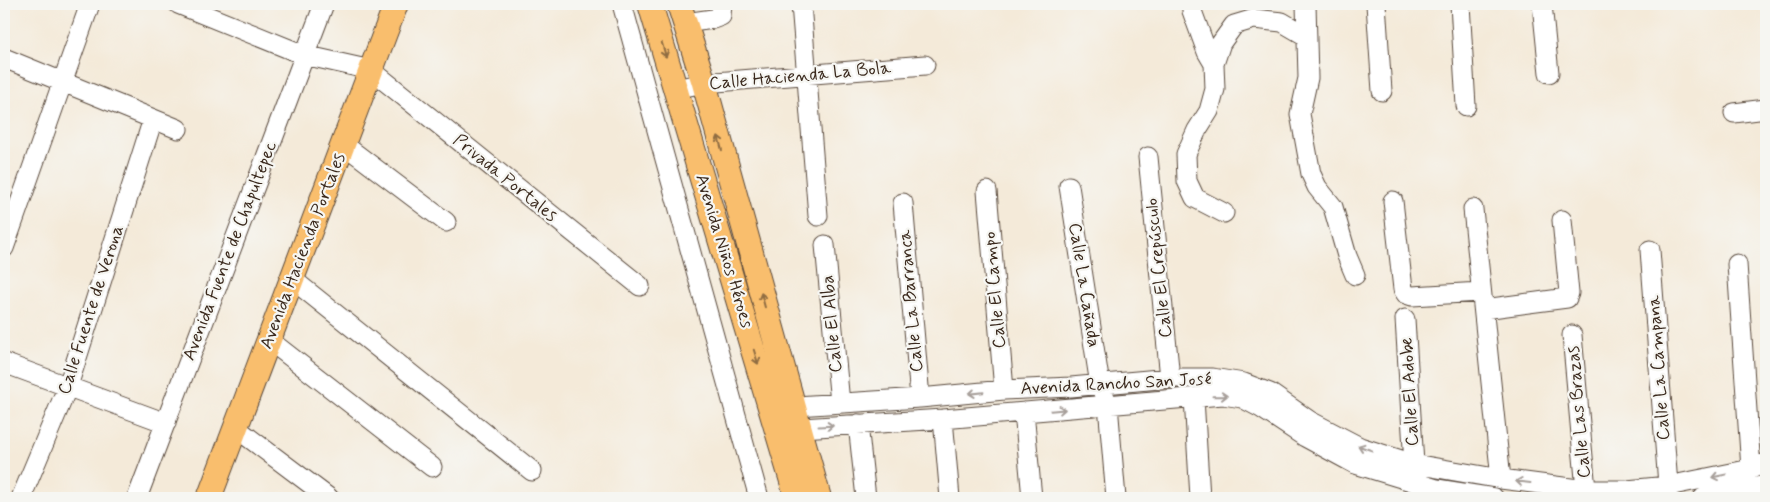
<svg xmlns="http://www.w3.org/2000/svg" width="1770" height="502" viewBox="0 0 1770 502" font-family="Mynerve,sans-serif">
	<rect width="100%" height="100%" fill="#f6f6f2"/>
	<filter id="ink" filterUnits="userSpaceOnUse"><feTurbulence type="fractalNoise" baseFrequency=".02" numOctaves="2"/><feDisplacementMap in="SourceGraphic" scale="10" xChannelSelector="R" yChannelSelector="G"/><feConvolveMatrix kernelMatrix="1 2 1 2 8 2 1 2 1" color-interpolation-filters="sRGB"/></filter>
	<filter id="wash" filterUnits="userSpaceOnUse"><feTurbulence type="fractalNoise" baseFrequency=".0096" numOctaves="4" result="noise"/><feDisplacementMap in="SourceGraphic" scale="20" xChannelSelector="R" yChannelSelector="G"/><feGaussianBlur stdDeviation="1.12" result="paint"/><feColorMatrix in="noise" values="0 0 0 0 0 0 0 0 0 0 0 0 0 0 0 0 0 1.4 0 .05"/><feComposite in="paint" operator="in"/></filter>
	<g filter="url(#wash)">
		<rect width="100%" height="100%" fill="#f4ead9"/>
	</g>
	<g filter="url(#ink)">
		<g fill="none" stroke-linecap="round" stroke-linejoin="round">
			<g stroke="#57473a" stroke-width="21">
				<path id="minor" d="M178,4L304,55L371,70L640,286
					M622,4L759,498
					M801,4L818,216
					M1192,4V11L1207,52L1214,64L1215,89L1209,111L1197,130L1186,154L1187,181L1195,198L1224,213
					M1306,4L1308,78L1300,114L1311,174L1317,187L1333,207L1347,256L1355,275
					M1376,4L1382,91
					M1460,4L1466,106
					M1542,4L1549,73
					M685,23L713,19L721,16L722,4
					M4,58L178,129
					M1214,64L1221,43L1234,25L1254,19L1282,22L1306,36
					M675,89L704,83L925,65
					M1734,113L1766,109
					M343,144L446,222
					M1148,157L1170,378
					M1069,186L1100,385L1108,405L1116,498
					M987,191L1004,390
					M1393,201L1403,289L1406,294L1412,296L1481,292
					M903,203L920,398
					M1473,209L1501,479
					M825,245L840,403
					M4,248L90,4
					M1650,250L1669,498
					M1737,264L1751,469
					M292,279L532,471
					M1484,309L1567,298L1569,293L1562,220
					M1405,319L1414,464
					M1572,335L1586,490
					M269,340L432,467
					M4,363L166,423
					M1194,398L1200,498
					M781,407L920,398L1004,390L1071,387L1170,378H1212L1244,383L1270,393L1310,421L1360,447L1414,464L1501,479L1586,490H1627L1668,486L1751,469L1766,463
					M1024,412L1032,498
					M943,419L950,498
					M858,424L866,498
					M236,428L329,498
					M786,429L943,419L1223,395L1242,398L1261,408L1305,437L1355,464L1437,489L1494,498
					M21,498L68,386L153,119
					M137,498L324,4
					M1703,498L1766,485"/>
			</g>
			<g stroke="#57473a" stroke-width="26">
				<path id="major" d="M650,4L797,498
					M679,4L704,83L819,498
					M209,498L396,4"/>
			</g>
			<use href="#minor" stroke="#fff" stroke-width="19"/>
			<use href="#major" stroke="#f9be6d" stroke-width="24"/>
		</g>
		<defs><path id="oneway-shaft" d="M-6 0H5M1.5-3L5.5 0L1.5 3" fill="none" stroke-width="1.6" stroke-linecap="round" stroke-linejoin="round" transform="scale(1.25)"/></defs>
		<g stroke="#906d42">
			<use href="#oneway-shaft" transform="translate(664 50) rotate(73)"/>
			<use href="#oneway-shaft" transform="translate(720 143) rotate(-105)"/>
			<use href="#oneway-shaft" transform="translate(763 300) rotate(-105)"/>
			<use href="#oneway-shaft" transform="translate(756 357) rotate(73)"/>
		</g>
		<g stroke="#a79f9a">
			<use href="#oneway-shaft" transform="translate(976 393) rotate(174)"/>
			<use href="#oneway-shaft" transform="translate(1220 396) rotate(-1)"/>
			<use href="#oneway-shaft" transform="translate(1058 410) rotate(-5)"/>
			<use href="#oneway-shaft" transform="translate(826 426) rotate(-3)"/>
			<use href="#oneway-shaft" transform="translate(1365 448) rotate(-161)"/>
			<use href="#oneway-shaft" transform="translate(1719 476) rotate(168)"/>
			<use href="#oneway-shaft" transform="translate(1523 482) rotate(-173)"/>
		</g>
	</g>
	<g text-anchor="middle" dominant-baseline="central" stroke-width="4.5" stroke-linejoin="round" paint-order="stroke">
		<g font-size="18" fill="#3b2a1e" stroke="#f6f6f2">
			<text transform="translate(800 76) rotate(-5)">Calle Hacienda La Bola</text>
			<text transform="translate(505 178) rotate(39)">Privada Portales</text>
			<text transform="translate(230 251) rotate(-69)">Avenida Fuente de Chapultepec</text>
			<text transform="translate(303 251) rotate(-69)">Avenida Hacienda Portales</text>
			<text transform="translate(724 251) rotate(73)">Avenida Niños Héroes</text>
			<text transform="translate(1159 268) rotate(-96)">Calle El Crepúsculo</text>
			<text transform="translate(1084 285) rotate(81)">Calle La Cañada</text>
			<text transform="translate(995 290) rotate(-95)">Calle El Campo</text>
			<text transform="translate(911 301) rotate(-95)">Calle La Barranca</text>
			<text transform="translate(91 310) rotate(-72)">Calle Fuente de Verona</text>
			<text transform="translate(832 324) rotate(-95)">Calle El Alba</text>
			<text transform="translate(1659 368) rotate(-94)">Calle La Campana</text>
			<text transform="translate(1116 384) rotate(-3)">Avenida Rancho San José</text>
			<text transform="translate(1410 392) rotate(-93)">Calle El Adobe</text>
			<text transform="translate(1579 412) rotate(-95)">Calle Las Brazas</text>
		</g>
	</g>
	<rect width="1770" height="502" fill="none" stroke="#f6f6f2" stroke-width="20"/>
</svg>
